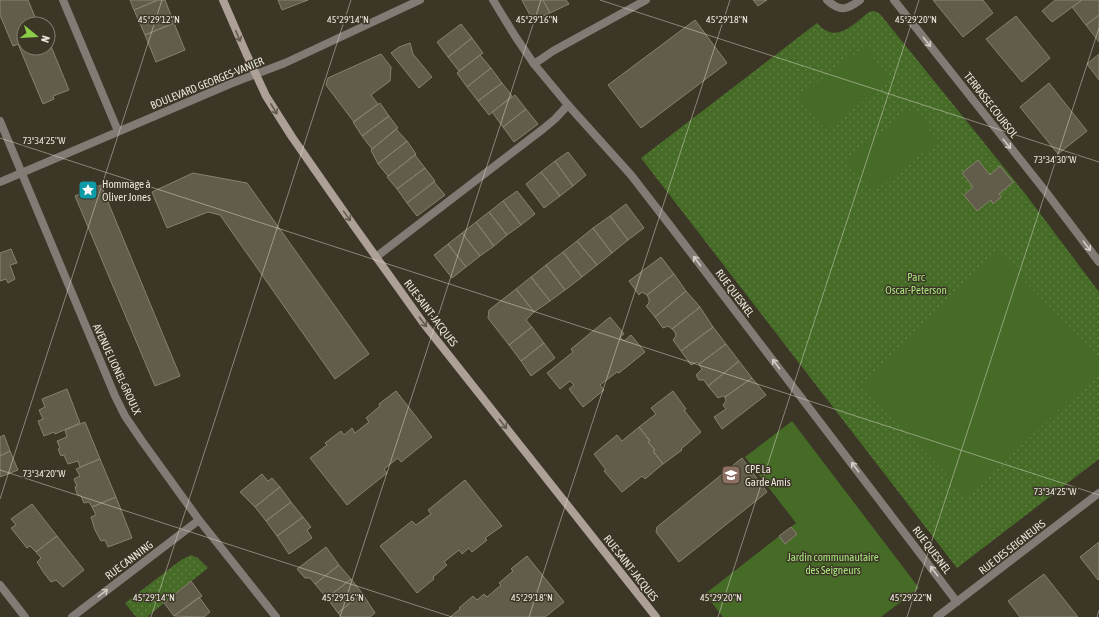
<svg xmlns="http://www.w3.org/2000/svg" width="1099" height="617" viewBox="0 0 1099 617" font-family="'Asap Condensed',sans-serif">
	<defs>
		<pattern id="park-dots" width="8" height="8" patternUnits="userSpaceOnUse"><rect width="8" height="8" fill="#466b27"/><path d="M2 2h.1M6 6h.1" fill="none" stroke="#618046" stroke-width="1.8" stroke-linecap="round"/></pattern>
	</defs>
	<rect width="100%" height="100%" fill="#3c3626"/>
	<path fill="url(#park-dots)" d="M873,11L877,12L880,14L1027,196L1099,292V459L957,568L641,158L817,23C836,45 852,25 869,12Z
		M191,555L198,558L208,568L148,616L149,617H136L125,603L181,560Z"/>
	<path fill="#466b27" d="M865,46L890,80L825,130L799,97Z
		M913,108L938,141L873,192L847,159Z
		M997,252L1099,358V371L968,497L860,385Z
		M792,421L919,588L881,617H723L705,594L796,523L745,457Z"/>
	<path fill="#625c4b" stroke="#87816f" d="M0,0H28L38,24H24V42L13,46L0,15Z
		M130,0H158L134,10Z
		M158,0H165L174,23L145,35L134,10Z
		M278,0H308L282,10Z
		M522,0H543L550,13L533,21Z
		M543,0H566L569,4L550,13Z
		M753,0H767L758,6Z
		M933,0H983L993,13L963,37Z
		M1055,0H1082L1052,22L1042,11Z
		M1082,0H1099V15L1086,25L1072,7Z
		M1099,15V42L1086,25Z
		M1016,16L1050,58L1022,82L986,39Z
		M695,20L727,63L641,128L608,85Z
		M174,23L185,50L156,62L145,35Z
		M461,24L472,38L448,57L437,42Z
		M472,38L483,53L459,71L448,57Z
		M48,39L69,90L53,96L54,99L43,104L18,44L24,42V48H48Z
		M410,43L413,54L432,77L419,88L391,53L399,47Z
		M381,54L391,67L390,81L371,95L378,104L354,122L326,85L328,78Z
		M1099,54V80L1087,64Z
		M480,55L491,68L467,87L457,73Z
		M491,68L502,83L478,101L467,87Z
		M502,83L512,96L489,115L478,101Z
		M1049,83L1087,131L1058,154L1020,107Z
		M515,95L526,109L503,127L492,112Z
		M380,103L389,116L362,136L353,122Z
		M526,109L538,124L514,142L503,127Z
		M389,116L398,128L372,149L362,136Z
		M396,129L407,141L378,164L371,150Z
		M407,141L416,154L388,176L378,164Z
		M568,152L586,175L573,186L555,161Z
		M415,155L425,168L397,189L387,177Z
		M978,160L990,175L1000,166L1013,182L999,194L1001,197L993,204L991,200L977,211L964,195L973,187L962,173Z
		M555,161L573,186L560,196L541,172Z
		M425,168L435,181L407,203L397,189Z
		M541,172L560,196L544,208L526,184Z
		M193,173L247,183L369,354L335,379L220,215L208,212L167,228L152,192Z
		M434,182L445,195L417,216L407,203Z
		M101,185L180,376L155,386L75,196Z
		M517,191L535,214L521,225L503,201Z
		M503,201L521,225L507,235L489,212Z
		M626,204L644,228L628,240L610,216Z
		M489,212L507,235L494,246L476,222Z
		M610,216L628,240L612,253L593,228Z
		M476,222L494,246L480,256L462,233Z
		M593,228L612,253L597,265L577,241Z
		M462,233L480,256L466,267L448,244Z
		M577,241L597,265L582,277L563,252Z
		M448,244L466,267L452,278L434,255Z
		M11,249L17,263L10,265L15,279L8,283L6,279L0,281V253Z
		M563,252L582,277L565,290L546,265Z
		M661,257L674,274L647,295L642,292L639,295L629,281Z
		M546,265L565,290L550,301L531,277Z
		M674,274L686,291L655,317L646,306L649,303V299L647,295Z
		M531,277L550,301L534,312L516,289Z
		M516,289L534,312L526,320L532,327L509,345L488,318L489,310Z
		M686,291L700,307L672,329L668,326L663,328L655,317Z
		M700,307L713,327L681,351L673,340L676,336L675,332L672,329Z
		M610,317L624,334L620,337L624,341L631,335L645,352L619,373L617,372L600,385L604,390L583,407L569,389L574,385L570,381L560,389L547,373L573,352L571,349Z
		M532,327L544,343L521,361L509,345Z
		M713,327L726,344L699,364L697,362L691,365L681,351Z
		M544,343L555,358L531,376L521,361Z
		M726,344L739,361L708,386L704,380H699L696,375L702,369L699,364Z
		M739,361L752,378L725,397L723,396L718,398L708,386Z
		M752,378L766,395L722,429L714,417L726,409L723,405L726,401L725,397Z
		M67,389L80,423L55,434L54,432L44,436L38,421L43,419L39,410L45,407L42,399Z
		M396,391L432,437L401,462L398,458L384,469L387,473L347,505L310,458L327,445L325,443L341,431L344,435L352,428L355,433L369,422L366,418L380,406L379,404Z
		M673,391L686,409L684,410L701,432L681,449L682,450L663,464L653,451L655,450L648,442L650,441L639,427L656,414L651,408Z
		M85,422L100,459L80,467L78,461L68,464L64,455L61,456L58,449L60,448L57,441L67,437L65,430Z
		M639,427L650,441L648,442L655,450L653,451L663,464L645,479L642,476L622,492L604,471L606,470L594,454L617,435L622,441Z
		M4,435L10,451L0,456V437Z
		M10,451L18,470L0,477V456Z
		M742,458L767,492L679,562L656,532L657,527Z
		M100,459L116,497L92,507L89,502L84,503L81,496L77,494L75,487L77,486L74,479L80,476L76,469Z
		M262,474L268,481L272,478L280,487L255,507L240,492Z
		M465,480L502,526L485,538L487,540L472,552L469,548L462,554L459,550L444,562L447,565L433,577L434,579L417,593L380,546L412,521L416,525L431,514L428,510Z
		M280,487L291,502L266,521L255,507Z
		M116,497L132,538L108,547L105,540L101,541L95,530L91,517L96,515L92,507Z
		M291,502L303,517L277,536L266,521Z
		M32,504L57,536L36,552L30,546L27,548L11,528L16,525L11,519Z
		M303,517L311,527L307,530L312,538L289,554L277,536Z
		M791,527L797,534L785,544L779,536Z
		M57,536L84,570L63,587L56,580L51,582L44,573L37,562L41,558L36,552Z
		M1099,542V579L1098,580L1080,557Z
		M326,547L339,565L315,584L310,578H305L297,569Z
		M527,556L564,602L545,617H450L460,609L459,608L473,596L477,600L484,594L487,597L501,585L499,583L513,571L511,569Z
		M339,565L351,579L327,598L315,584Z
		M1044,574L1078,617H1020L1008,601Z
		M351,579L362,593L338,613L327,598Z
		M191,581L202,596L174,616L164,603Z
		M362,593L375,613L370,617H341L338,613Z
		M199,597L210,612L204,617L174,616Z"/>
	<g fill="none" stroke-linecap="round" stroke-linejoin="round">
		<path stroke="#827a75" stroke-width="8" d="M63,0L118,131
			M534,64L553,51L646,0
			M376,257L543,129L555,119L568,105"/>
		<path stroke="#827a75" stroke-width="8" d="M493,0L515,36L534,64L568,105L631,175L672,228L957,602
			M827,0C840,12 847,10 860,0
			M894,0L1046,192L1099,262
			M0,121L115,396L125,416L142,441L199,520L276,617
			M0,585L25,617
			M72,617L199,520
			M937,617L1099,493"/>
		<path stroke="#827a75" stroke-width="8" d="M0,182L230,84L285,63L420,0"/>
		<path stroke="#aca097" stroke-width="8" d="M223,0L246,53L266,96L292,137L354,226L424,324L656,617"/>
	</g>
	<defs><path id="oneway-shaft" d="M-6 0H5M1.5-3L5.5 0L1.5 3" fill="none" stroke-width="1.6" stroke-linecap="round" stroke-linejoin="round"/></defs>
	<g stroke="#635b4e">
		<use href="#oneway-shaft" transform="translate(238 36) rotate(67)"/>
		<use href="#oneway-shaft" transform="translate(274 109) rotate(59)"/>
		<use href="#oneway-shaft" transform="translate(347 216) rotate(55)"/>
		<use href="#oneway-shaft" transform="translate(423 322) rotate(53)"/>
		<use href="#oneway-shaft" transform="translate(503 424) rotate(52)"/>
	</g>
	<g stroke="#d0cbc2">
		<use href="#oneway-shaft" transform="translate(927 42) rotate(52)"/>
		<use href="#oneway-shaft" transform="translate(1007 144) rotate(51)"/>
		<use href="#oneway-shaft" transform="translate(1087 246) rotate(53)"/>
		<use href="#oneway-shaft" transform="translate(697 261) rotate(-127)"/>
		<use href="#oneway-shaft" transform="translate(776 364) rotate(-127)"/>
		<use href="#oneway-shaft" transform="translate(855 467) rotate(-127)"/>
		<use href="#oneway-shaft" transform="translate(934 571) rotate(-127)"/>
		<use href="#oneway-shaft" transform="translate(103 593) rotate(-38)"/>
	</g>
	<path fill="none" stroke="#eae6dc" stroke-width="1" stroke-opacity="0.45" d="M600,0L1099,162M0,138L1099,495M0,470L452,617M0,499L162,0M151,617L351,0M340,617L541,0M529,617L730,0M718,617L919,0M907,617L1099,28M1097,617L1099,610"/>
	<defs>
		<g id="sight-square" transform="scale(1)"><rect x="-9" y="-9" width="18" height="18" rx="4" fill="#0f9aa8" stroke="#3c3626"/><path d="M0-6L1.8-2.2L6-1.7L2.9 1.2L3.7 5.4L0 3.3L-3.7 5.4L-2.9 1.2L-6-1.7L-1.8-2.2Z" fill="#fff"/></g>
		<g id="school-square" transform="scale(1)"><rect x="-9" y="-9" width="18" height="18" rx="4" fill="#8d6e63" stroke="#3c3626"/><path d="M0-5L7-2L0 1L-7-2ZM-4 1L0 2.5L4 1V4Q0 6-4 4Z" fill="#fff"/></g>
	</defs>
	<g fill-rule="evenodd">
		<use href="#sight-square" x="88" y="190"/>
		<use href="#school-square" x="731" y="475"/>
	</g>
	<g text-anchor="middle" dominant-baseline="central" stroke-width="3" stroke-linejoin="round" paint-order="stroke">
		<g font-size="11" fill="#eae6dc" stroke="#3c3626">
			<text transform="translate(207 83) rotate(-22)">BOULEVARD GEORGES-VANIER</text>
			<text transform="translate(991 105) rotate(52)">TERRASSE COURSOL</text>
			<text transform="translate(735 293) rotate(53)">RUE QUESNEL</text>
			<text transform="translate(431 313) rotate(53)">RUE SAINT-JACQUES</text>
			<text transform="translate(117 369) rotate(65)">AVENUE LIONEL-GROULX</text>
			<text transform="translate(1012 547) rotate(-38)">RUE DES SEIGNEURS</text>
			<text transform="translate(932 550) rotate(53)">RUE QUESNEL</text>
			<text transform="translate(129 560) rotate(-37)">RUE CANNING</text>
			<text transform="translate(631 568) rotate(52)">RUE SAINT-JACQUES</text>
		</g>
		<g font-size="11" fill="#eae6dc" stroke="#3c3626" text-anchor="start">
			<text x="102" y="184">Hommage à<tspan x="102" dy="13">Oliver Jones</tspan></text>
			<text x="745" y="469">CPE La<tspan x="745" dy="13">Garde Amis</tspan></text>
		</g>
		<g font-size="11" fill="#a9e47e" stroke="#3c3626">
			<text x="916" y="277">Parc<tspan x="916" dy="13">Oscar-Peterson</tspan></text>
			<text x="833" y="557">Jardin communautaire<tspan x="833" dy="13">des Seigneurs</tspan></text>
		</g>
	</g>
	<g font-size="10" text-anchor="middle" fill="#eae6dc" stroke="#3c3626" stroke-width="3" stroke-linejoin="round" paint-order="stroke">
		<text x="159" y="23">45°29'12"N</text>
		<text x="348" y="23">45°29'14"N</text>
		<text x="537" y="23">45°29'16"N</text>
		<text x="727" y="23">45°29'18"N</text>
		<text x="916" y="23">45°29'20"N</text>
		<text x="44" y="144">73°34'25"W</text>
		<text x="1055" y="163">73°34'30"W</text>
		<text x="44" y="477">73°34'20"W</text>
		<text x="1055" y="495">73°34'25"W</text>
		<text x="154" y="601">45°29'14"N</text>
		<text x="343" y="601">45°29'16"N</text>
		<text x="532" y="601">45°29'18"N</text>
		<text x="721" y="601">45°29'20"N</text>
		<text x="911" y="601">45°29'22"N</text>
	</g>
	<g transform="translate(36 36) rotate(108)"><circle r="19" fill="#3c3626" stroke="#827c6f"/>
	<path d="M0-3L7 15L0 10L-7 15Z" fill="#8ace47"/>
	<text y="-6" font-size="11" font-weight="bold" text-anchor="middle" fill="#eae6dc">N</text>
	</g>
</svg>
